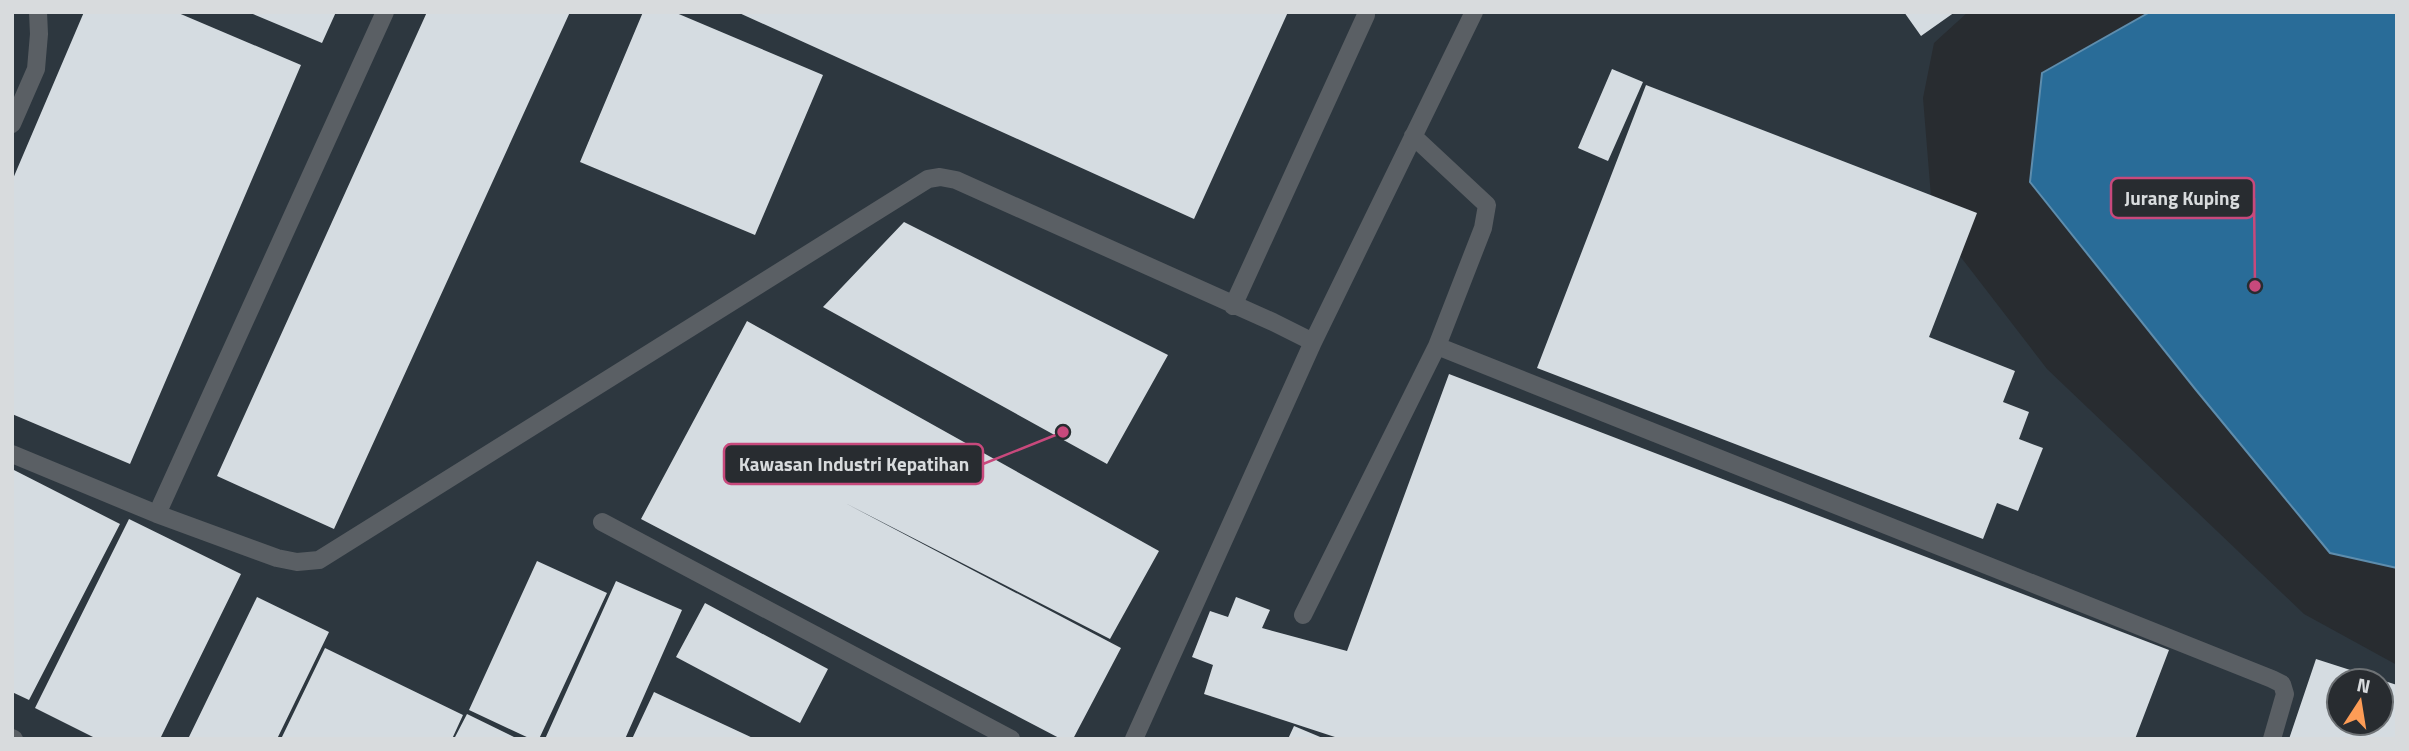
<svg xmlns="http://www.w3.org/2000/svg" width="2409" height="751" viewBox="0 0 2409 751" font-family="'Titillium Web',sans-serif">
	<rect width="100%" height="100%" fill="#282c30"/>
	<path fill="#2d373f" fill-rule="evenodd" d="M12,12H1968L1934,43L1923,98L1933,221L2047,369L2304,614L2397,665V739H12ZM2339,681H2381V723H2339Z"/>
	<path fill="#296c98" stroke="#5e8dad" stroke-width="2" d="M2150,12H2397V568L2330,553L2196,390L2030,182L2042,73Z"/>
	<path fill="#d5dce1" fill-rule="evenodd" d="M84,12H176L301,65L130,464L12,414V181Z
		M248,12H336L322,43Z
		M427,12H570L334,529L217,476Z
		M643,12H674L823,75L755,235L580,162Z
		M737,12H1288L1194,219Z
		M1904,12H1955L1921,36Z
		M1612,69L1643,82L1608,161L1578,148Z
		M1646,85L1977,213L1929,337L2015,371L2003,402L2029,412L2019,439L2043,448L2018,511L1997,503L1983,539L1537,368Z
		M904,222L1168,355L1107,464L823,307Z
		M747,321L1159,551L1110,639L845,503L1121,648L1073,739H1061L641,519Z
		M1449,374L2169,650L2135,739H1341L1204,694L1213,665L1192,657L1210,611L1228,617L1236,597L1270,610L1262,628L1347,651Z
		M12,469L120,524L29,700L12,692Z
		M129,519L241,574L160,739H97L35,708Z
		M537,561L607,593L539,739H531L469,710Z
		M616,581L682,610L625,739H545Z
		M257,597L329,632L277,739H188Z
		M705,603L828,669L800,723L676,657Z
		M325,648L463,715L452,739H281Z
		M2316,659L2397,685V739H2289ZM2339,681H2381V723H2339Z
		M654,692L755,739H632Z
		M467,714L518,739H454Z
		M1294,726L1325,739H1288Z"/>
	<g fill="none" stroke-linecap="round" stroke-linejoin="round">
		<path stroke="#5a5f64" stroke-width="18" d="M12,124L36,69L39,34L38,12
			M1413,136L1487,205L1483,228L1437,346L2272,679L2282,684L2285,694L2272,739
			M1233,306L1366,15
			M12,454L157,514L277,558L297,562L319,560L928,179L940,177L956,180L1273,322L1313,342
			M157,514L385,12
			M602,522L1011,739
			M1303,615L1437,346
			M12,738L14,739
			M1134,739L1313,342L1474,12"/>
	</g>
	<path fill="none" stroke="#c8497c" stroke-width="2.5" d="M2255 286L2254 198M1063 432L983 464"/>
	<g fill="#c8497c" stroke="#282c30" stroke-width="2.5">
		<circle cx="2255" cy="286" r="7"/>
		<circle cx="1063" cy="432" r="7"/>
	</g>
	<g fill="#282c30" stroke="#c8497c" stroke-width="2.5">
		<rect x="2111" y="178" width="143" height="40" rx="7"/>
		<rect x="724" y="444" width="259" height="40" rx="7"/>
	</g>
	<g font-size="19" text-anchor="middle" font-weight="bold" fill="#d8dbdd">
		<text x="2182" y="205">Jurang Kuping</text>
		<text x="854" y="471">Kawasan Industri Kepatihan</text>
	</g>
	<rect width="2409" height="751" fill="none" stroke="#d8dbdd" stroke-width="28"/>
	<g transform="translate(2360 702) rotate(12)"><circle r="33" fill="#282c30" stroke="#6e7275" stroke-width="2"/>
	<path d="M0-5L12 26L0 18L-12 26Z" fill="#fd9c56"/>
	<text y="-10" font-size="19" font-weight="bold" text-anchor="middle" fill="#d8dbdd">N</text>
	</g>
</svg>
